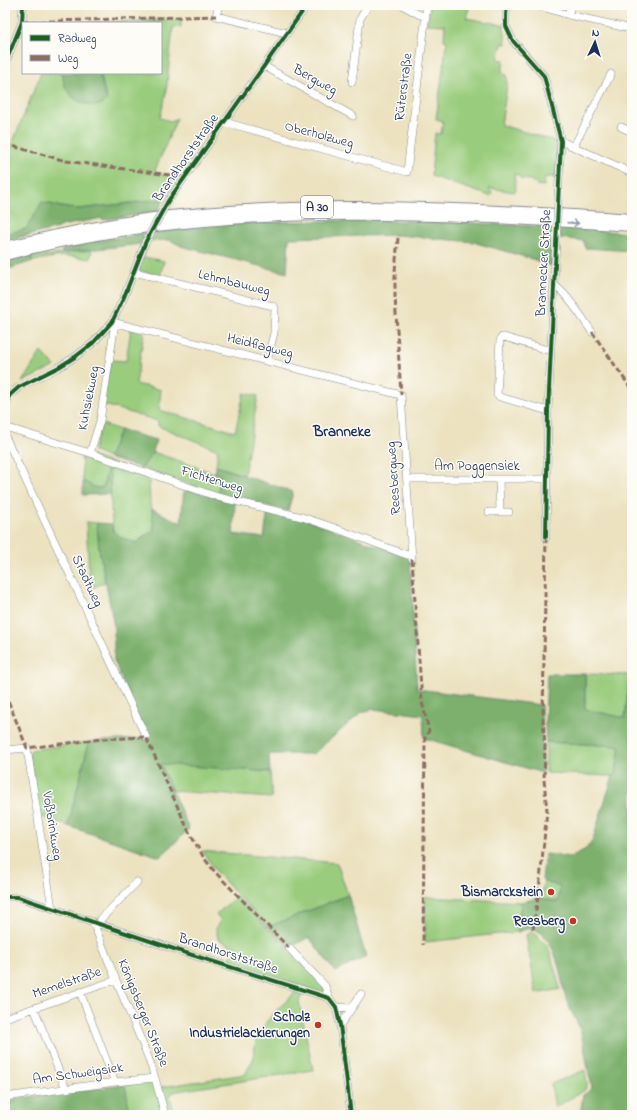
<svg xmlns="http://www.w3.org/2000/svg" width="637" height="1120" viewBox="0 0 637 1120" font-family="'Indie Flower',sans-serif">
	<rect width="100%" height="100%" fill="#fdfcf7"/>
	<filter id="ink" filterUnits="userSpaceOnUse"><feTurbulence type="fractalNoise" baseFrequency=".025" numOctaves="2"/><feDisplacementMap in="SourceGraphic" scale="8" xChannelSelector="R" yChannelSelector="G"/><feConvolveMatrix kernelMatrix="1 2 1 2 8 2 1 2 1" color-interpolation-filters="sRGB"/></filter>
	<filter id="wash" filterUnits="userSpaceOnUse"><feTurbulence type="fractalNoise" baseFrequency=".012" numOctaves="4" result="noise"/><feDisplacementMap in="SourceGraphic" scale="16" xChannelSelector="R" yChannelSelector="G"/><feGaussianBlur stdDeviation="0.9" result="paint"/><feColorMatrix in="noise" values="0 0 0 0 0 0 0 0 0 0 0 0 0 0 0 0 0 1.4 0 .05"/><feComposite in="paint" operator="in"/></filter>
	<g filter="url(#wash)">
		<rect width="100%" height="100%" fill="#ece2c0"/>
		<path fill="#9acc7d" stroke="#5a7e6e" d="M430,5H470L466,18L504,25L506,44H502L498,59L504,60L502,73L507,75V86L501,125L558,142L556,177H545L544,186L536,185L531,180L521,179L518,175L514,174L516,190L514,192L489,188L492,194L490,196L431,176L435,133L441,134L443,121L436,119L447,41L444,40L445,25L427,24Z
			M181,19V27H173L166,93L160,118L171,121L177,118L154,173L182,177L165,199L79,209L61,207L43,202L26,230L5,234V148L10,149L41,73H62C65,84 68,98 81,102C87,103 100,100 107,99L100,73H161V23H62Z
			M92,250L90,259L70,256L55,257L33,261L30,256H43Z
			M143,257L164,261L160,276L140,271L139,268Z
			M131,329L144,332L136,384L161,390L159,410L235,432L244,393L258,396L244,475L216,466L218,450L158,426V421L101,404L111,360L126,361Z
			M41,352L55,366L22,382Z
			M102,424L120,430L108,458L93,451Z
			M153,452L220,475L218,494L142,468Z
			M81,453L149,475L150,505L152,509L154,530L136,543L120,537L113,531L112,524L109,464L103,488H96L83,481Z
			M86,522L97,523L99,548L105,582L90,589Z
			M585,674L629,675L625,718L585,710Z
			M89,742L68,826L40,816L29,754L31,750Z
			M546,742L620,746L616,772L613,776H607L546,773Z
			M160,763L270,772L272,798L172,791Z
			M202,851L337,863L348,895L268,927L217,873Z
			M544,881L560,887L558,902L541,898Z
			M236,896L323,985L326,994L225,963L238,948L218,939L216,928L221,920L216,915Z
			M425,897L521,902L518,932L425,942Z
			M532,932L547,945L551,955L560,989L536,994L526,935Z
			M297,991L303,993L299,1001L313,1070L178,1091L171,1093L170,1096L175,1115H168L161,1087L246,1074C247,1068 252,1063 254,1057C255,1052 254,1047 256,1042C263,1020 281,1006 297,991Z
			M585,1070L587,1084L585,1090L555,1107L551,1084Z
			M151,1081L155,1083L163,1115H130L125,1085Z"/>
		<path fill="#7bb06c" stroke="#4b7065" d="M62,73H100L104,93L107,99C105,101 104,103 102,104C90,110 69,98 65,86C63,82 63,77 62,73Z
			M165,199L157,212L102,220V218L61,226L58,228L5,241V234L26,229L42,202L61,207L79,209Z
			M361,220L451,222L553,227L552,266L532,259L473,242L398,235L289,238L287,273L181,246L170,240L151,241L156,232L241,223Z
			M560,228L632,233V251L585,248L584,241L560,238Z
			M146,233L141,244L61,253L62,250L86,244L91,242Z
			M30,256L33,261L5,270V262Z
			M120,430L156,440L153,452L142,468L108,458Z
			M109,462L111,494L83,495V481L96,488H103Z
			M216,466L293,492L288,511L218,494L220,475L215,473Z
			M184,488L235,503L233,534L264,538L268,510L302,518L410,558L417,689L541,705L543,773L424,738L423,715L373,709L362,712L313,754H269L270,772L160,764L189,829L160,857L68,826L89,742L145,738L114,660V626L99,548L97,523L112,524L113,531L120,537L136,543L154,530L152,509L181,523Z
			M632,653V1115H580L583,1095L588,1092L592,1087C587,1069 585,1049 581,1032C578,1021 570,1012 567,1001C559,978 560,947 538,931C532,926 524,930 518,932L521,902L534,899L536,898L558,902L560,887L542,880L545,854L570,857L586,849L593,839L601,813L613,776L616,772L620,746L546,742L545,723L547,674H585V709L625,718Z
			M348,895L366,957L335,972L309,937L289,948L268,927Z
			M125,1085L130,1115H5V1100Z"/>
	</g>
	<g filter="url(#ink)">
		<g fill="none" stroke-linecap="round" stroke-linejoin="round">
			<g stroke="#84888f" stroke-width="8">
				<path id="minor" d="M219,5L216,16L287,33
					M402,5L418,14L426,17
					M507,5L506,15V26L513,41L544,76L561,141L558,199
					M536,5L569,15L632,29
					M569,15L570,5
					M5,64L22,22L23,5
					M264,66L353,116
					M352,82L360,19L368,5
					M224,122L407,172L427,5
					M621,127L632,132
					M561,141L632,173
					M574,146L611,74
					M168,201L264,66L307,5
					M134,272L273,306L275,308L274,333L267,361
					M554,285C566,292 584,320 592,332
					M112,322L401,395L412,559
					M5,404L10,395L19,387L59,367L75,357L93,343L112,322L124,297L146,241
					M548,411L500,397L497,395L500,340L502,337H504L551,351
					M5,427L90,453L218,497L302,517L332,527L407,555L412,554
					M5,436L146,737
					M90,453L100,421L115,323
					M408,479H547
					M499,479L500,512
					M489,512H509
					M546,537L548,411L556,240
					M5,750L27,748L52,908
					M5,897H18L189,954L329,998L336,1007L340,1025L351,1115
					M93,922L116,980L148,1057L155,1078L165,1115
					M99,924L101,919L137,882
					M289,948L325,986L329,998
					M80,992L115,1082
					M336,1007L352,1008L361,994
					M34,1008L66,1089
					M5,1018L116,980
					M340,1025L352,1008
					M5,1097L115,1082L155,1078"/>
			</g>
			<g stroke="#84888f" stroke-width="12">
				<path id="highway" d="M5,247C59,234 114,222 170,216C324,200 478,208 632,219
					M5,255C210,200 423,213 632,226"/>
			</g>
			<use href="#minor" stroke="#fff" stroke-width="7"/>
			<use href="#highway" stroke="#fff" stroke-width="10"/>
			<g stroke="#84888f" stroke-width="8" stroke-linecap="butt">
				<path id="minor-bridge" d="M556,240L558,199
					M146,241L168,201"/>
			</g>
			<use href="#minor-bridge" stroke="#fff" stroke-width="7"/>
			<path stroke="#8d6e63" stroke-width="3" stroke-dasharray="6 3" stroke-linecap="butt" d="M22,22L216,16
				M5,144L66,161L185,177
				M398,238L395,271V297L401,395
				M592,332L632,390
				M412,559L422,702L429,731L425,737L423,945
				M5,693L27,748L102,739L146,737L189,832L204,858L215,872L289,948
				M533,929L539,890L547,811L544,780L545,746L543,718L546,537"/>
			<g stroke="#fdfcf7" stroke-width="6">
				<path id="cycleway" d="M507,5L506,15V26L513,41L544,76L561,141L548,411L546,537
					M5,64L22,22L23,5
					M5,404L10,395L19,387L59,367L75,357L93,343L112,322L124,297L146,241L168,201L264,66L307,5
					M5,897H18L189,954L329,998L336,1007L340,1025L351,1115"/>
			</g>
			<use href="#cycleway" stroke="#1b5e20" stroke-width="4"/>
		</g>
		<defs><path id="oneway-shaft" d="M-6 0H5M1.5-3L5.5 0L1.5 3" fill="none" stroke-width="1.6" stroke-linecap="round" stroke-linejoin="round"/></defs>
		<use stroke="#8d97ae" href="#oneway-shaft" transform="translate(573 223) rotate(4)"/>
	</g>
	<g fill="#c8321e" stroke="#fdfcf7" stroke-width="1.5">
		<circle cx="551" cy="892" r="4"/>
		<circle cx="573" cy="921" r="4"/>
		<circle cx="318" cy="1025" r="4"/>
	</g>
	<g text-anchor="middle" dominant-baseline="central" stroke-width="3" stroke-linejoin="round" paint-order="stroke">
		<rect fill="#fdfcf7" stroke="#5f6c8c" stroke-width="1" x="301" y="196" width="32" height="22" rx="3"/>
		<g font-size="13" font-weight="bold" fill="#1b2f5e">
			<text x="317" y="207">A 30</text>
		</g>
		<g font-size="14" fill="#1b2f5e" stroke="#fdfcf7">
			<text transform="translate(315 80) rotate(29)">Bergweg</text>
			<text transform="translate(404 87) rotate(-83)">Rüterstraße</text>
			<text transform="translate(319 135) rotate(15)">Oberholzweg</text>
			<text transform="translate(186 158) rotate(-55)">Brandhorststraße</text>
			<text transform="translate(544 263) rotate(-87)">Brannecker Straße</text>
			<text transform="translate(234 283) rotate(14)">Lehmbauweg</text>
			<text transform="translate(260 346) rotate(14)">Heidflagweg</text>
			<text transform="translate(89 398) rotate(-79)">Kuhsiekweg</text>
			<text x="477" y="466">Am Poggensiek</text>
			<text transform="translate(394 478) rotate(-94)">Reesbergweg</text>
			<text transform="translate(212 480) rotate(17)">Fichtenweg</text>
			<text transform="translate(87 581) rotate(65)">Stadtweg</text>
			<text transform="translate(52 826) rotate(81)">Voßbrinkweg</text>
			<text transform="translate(228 954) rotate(18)">Brandhorststraße</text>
			<text transform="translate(67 983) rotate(-19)">Memelstraße</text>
			<text transform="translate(143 1013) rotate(68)">Königsberger Straße</text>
			<text transform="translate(78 1074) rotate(-8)">Am Schweigsiek</text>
		</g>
		<g font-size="14" font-weight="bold" fill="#1b2f5e" stroke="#fdfcf7" text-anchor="end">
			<text x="543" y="892">Bismarckstein</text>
			<text x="565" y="921">Reesberg</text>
			<text x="310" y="1017">Scholz<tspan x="310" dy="16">Industrielackierungen</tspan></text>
		</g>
		<g font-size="15" font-weight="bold" fill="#1b2f5e" stroke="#fdfcf7">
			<text x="342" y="432">Branneke</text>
		</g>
	</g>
	<rect width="637" height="1120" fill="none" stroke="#fdfcf7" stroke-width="20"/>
	<rect x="22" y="22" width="140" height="52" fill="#fdfcf7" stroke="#a3aaba"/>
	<rect x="30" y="35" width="20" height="6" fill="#1b5e20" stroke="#a3aaba"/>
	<text x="58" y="42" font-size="12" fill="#1b2f5e">Radweg</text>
	<rect x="30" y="55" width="20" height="6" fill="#8d6e63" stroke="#a3aaba"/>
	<text x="58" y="62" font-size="12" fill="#1b2f5e">Weg</text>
	<g transform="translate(595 42) rotate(4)" stroke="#fdfcf7" stroke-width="3" paint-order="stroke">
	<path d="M0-3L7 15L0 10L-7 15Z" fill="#1b2f5e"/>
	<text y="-6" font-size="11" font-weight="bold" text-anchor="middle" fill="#1b2f5e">N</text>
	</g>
</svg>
